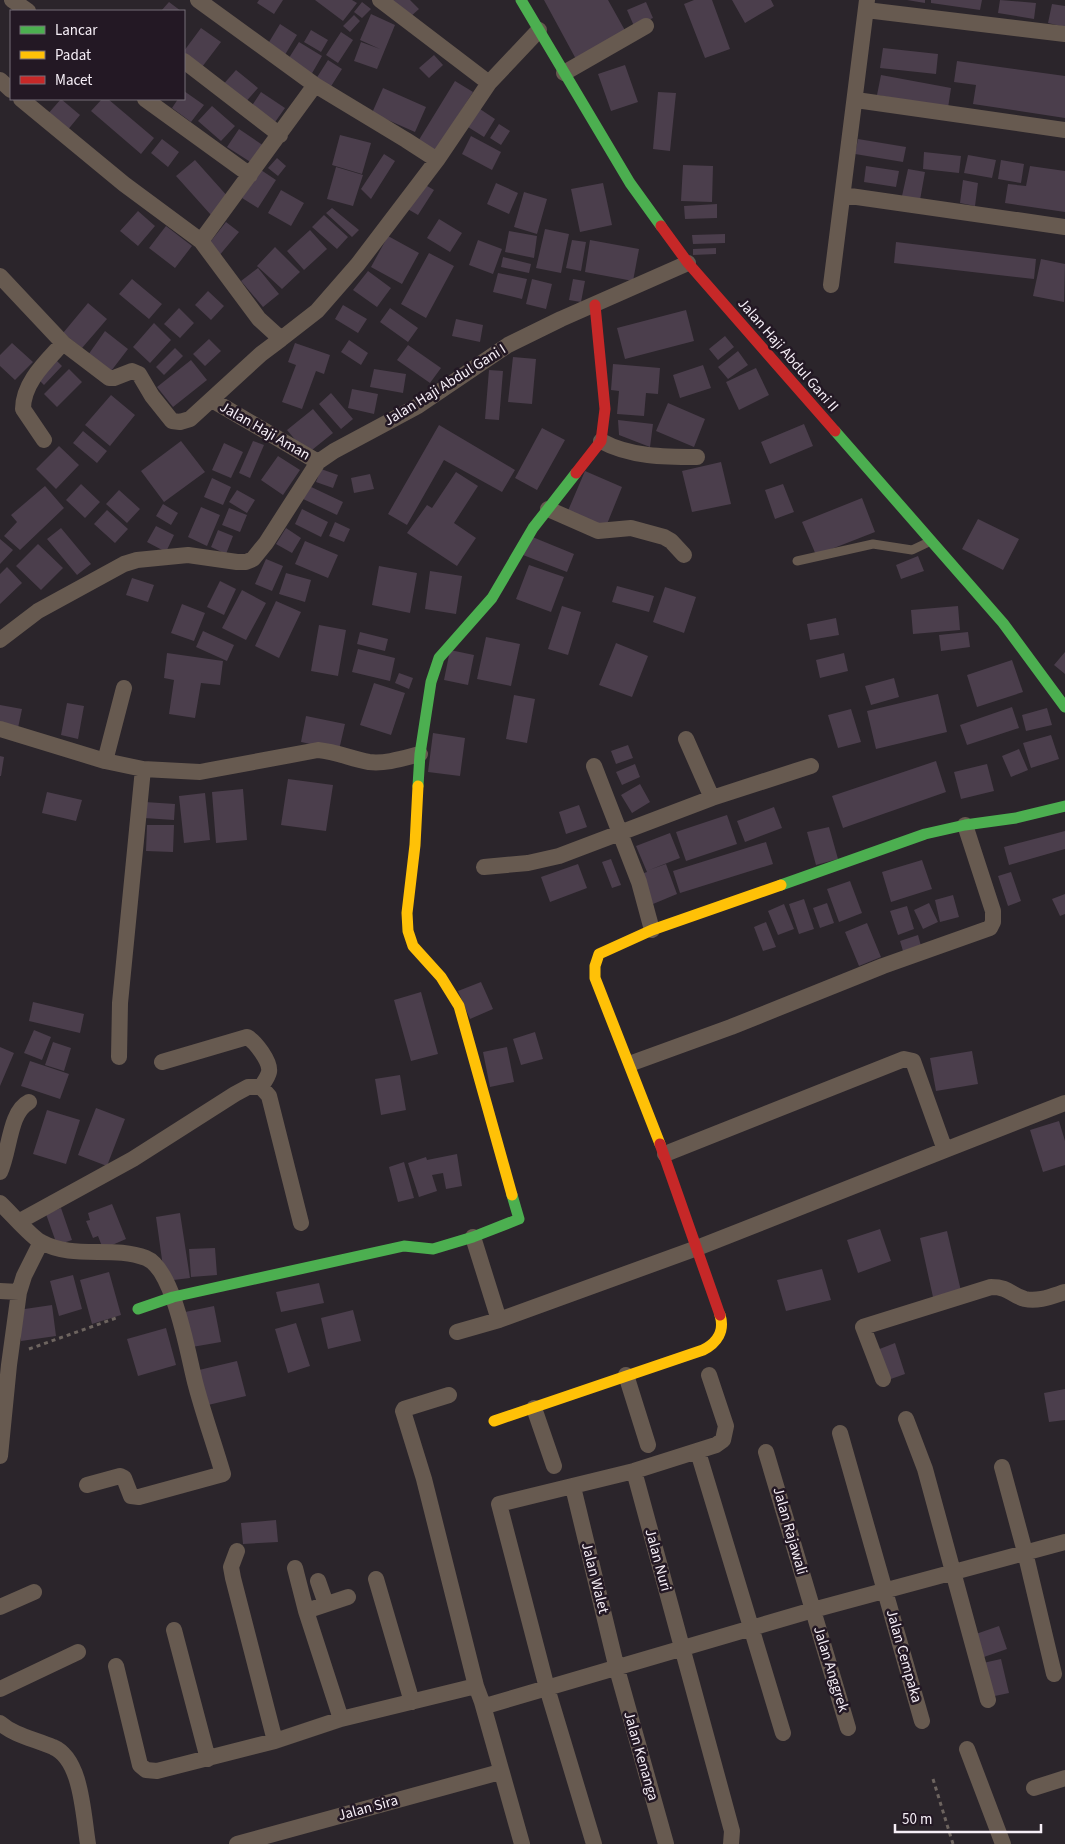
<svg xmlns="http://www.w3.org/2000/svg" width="1065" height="1844" viewBox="0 0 1065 1844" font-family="'Source Sans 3',sans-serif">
	<rect width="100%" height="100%" fill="#2b252b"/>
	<path fill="#4b3e4c" d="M259,0H283L274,14L257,3Z
		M315,0H352L357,3L343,21Z
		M391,0H410L419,9L409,18Z
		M544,0H608L627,34L577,61Z
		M694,0H712L730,49L705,58L684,4Z
		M732,0H771L774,6L745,23Z
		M907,0H925V3Z
		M931,0H982L980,10L931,3Z
		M1000,0L1036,3L1034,19L998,13Z
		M169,2L181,11H161Z
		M362,2L371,9L362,18L354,12Z
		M646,2L653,18L634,26L627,10Z
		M1052,4L1065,6V27L1048,23Z
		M371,14L395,25L377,69L354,61L361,42L380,49L360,40Z
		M354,15L360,21L350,32L343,26Z
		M280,24L297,35L283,58L266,47Z
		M201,28L221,42L199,71L184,58V51Z
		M311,30L328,40L321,52L304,42Z
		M341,32L353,40L338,63L326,55Z
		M299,42L322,56L311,75L287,61Z
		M883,48L938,54L936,74L880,68Z
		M434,55L443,65L429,78L419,68Z
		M328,60L342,69L328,91L314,82Z
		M957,61L1065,76V118L973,104L976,85L954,82Z
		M625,65L638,102L611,111L598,74Z
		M236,70L258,88L243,105L221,87Z
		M881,75L951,88L948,108L877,95Z
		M455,81L473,92L433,155L417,143Z
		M383,88L426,107L415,132L372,113Z
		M184,91L204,105L191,122L172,108L178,99H184Z
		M261,92L285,108L273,125L249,110Z
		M658,92L676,93L670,151L653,149Z
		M61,99L80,115L66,132L47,115Z
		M102,99H108L154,138L141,154L91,111Z
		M212,106L235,126L221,141L198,121Z
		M480,109L495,119L484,137L468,127Z
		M499,124L510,131L501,145L490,138Z
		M239,129L264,146L252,163L227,147Z
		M340,135L371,143L362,174L332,165Z
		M471,136L501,152L492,170L462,154Z
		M162,139L179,152L168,167L151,153Z
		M858,139L906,147L903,162L855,154Z
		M924,152L961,156L959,173L923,169Z
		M384,154L395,161L371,199L361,189Z
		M968,155L996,160L992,178L964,173Z
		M277,158L286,166L278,176L268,168Z
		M195,160L229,198L211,215L176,176Z
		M1001,160L1024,164L1021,183L998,179Z
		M683,165L713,166L712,202L681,201Z
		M866,166L899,171L896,187L864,182Z
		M1030,166L1065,171V212L1005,203L1008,184L1026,186Z
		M336,167L363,175L353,206L327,199Z
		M908,169L925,172L920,200L902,196Z
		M261,170L276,180L258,208L242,198Z
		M963,180L978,183L975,206L960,203Z
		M422,183L434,190L418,215L406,208Z
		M496,183L518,193L509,214L487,204Z
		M603,183L612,225L580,232L571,189Z
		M281,190L304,203L291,226L268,213Z
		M524,192L547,199L537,234L514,227Z
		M717,204V218L685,219L684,206Z
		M332,208L359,230L352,237L326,213Z
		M138,211L155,226L138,246L120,231Z
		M324,215L348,237L337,249L312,227Z
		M439,219L462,233L450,252L427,238Z
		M226,222L239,232L218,257L207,246Z
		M166,226L192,246L175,268L149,248Z
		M545,229L569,234L561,273L536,268Z
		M310,230L327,249L304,270L287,251Z
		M509,231L537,236L534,258L505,252Z
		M725,234V243L693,244L692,235Z
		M388,236L419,253L402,284L371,267Z
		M478,240L502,249L493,274L469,265Z
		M572,240L586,242L581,271L566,268Z
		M590,240L639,249L633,281L585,272Z
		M896,242L1036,259L1034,279L894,263Z
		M275,247L300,272L282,289L257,266Z
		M716,248V254L693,255V249Z
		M429,253L454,266L426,318L401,304Z
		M503,257L531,264L529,273L501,267Z
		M1041,259L1065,264L1064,302L1033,296Z
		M258,268L279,294L263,307L241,281Z
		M368,271L391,288L377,307L353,290Z
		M498,273L527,279L522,299L493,292Z
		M132,279L162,304L149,319L119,294Z
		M532,279L552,284L546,309L526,304Z
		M573,279L585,281L581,302L569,300Z
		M208,291L224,306L211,320L195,305Z
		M88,303L107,319L82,348L63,333Z
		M343,305L367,319L358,333L335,319Z
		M179,308L194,323L180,338L164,324Z
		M390,308L418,328L408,342L380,322Z
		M686,310L694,341L625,359L617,328Z
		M456,319L483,325L480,342L452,336Z
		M154,323L171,340L150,363L133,347Z
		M105,331L128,349L108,375L88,355Z
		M725,336L734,347L718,360L709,349Z
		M209,339L221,351L205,366L193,354Z
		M349,340L368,353L361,365L341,352Z
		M12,343L33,362L15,380L0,366V355Z
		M295,343L330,355L324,374L316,371L302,409L282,402L296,365L288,362Z
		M408,345L441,368L430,383L397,360Z
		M175,348L183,356L164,375L156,367Z
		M738,351L748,365L728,379L718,367Z
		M513,357L536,359L532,404L508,402Z
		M55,359L62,366L44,385L38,379Z
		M191,360L207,380L173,407L157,387Z
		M613,364L660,368L658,394L646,393L644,416L617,414L619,391L611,390Z
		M703,365L711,388L680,398L673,375Z
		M756,368L769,395L739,410L726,382Z
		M69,369L82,382L57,407L44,394Z
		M374,369L406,374L403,393L370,387Z
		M489,370L503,371L499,420L485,419Z
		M352,389L378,394L374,414L348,408Z
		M331,393L353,419L341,429L319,404Z
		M111,395L135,415L110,446L85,425Z
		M668,403L705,419L694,447L656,431Z
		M313,409L333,433L307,454L287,430Z
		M618,420L653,424L650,447L619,435Z
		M804,424L813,446L770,464L761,442Z
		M439,425L515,470L502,492L444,460L407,525L388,514Z
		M542,428L565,440L537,490L515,478Z
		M83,431L107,451L97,463L73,443Z
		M181,441L205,472L164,502L141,471Z
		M253,441L264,445L250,478L239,473Z
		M224,443L243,452L231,478L212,470Z
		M59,446L79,465L56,489L36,469Z
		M278,456L300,470L283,495L261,480Z
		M721,462L731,504L692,512L682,471Z
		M321,469L338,475L333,488L316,482Z
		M585,471L622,487L605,529L567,513Z
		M456,472L478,486L454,523L476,538L457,566L407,533L427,505L432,508Z
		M370,474L374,489L354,493L351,478Z
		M212,478L231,487L223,505L204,497Z
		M81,484L100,502L85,518L66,500Z
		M783,484L794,512L775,519L765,490Z
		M307,485L343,502L337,515L301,498Z
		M45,486L64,508L20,550L4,536L17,522L11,515Z
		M119,490L140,509L127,523L106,504Z
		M237,490L255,500L247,513L229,502Z
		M862,498L875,532L816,555L802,522Z
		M163,504L178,513L171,525L156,516Z
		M201,507L220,515L207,546L188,537Z
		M229,508L247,515L240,532L222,525Z
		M302,509L328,522L321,537L295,524Z
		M107,510L128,529L115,543L94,524Z
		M978,519L1019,539L1003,570L962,549Z
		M335,522L350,529L344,542L329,536Z
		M156,526L174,535L166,552L147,542Z
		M61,528L91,564L77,575L47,539Z
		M286,528L301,538L292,553L276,544Z
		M218,530L233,536L226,554L211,547Z
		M530,536L574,554L567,572L523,555Z
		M0,539L13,550L0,564Z
		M305,541L338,555L328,578L295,564Z
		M38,544L63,568L41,590L16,566Z
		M918,556L924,571L901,579L896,565Z
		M266,559L283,566L272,591L255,584Z
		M529,565L564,577L551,612L516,599Z
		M379,566L417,573L410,613L372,605Z
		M7,567L22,583L0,604V574Z
		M430,571L462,576L456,614L425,609Z
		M286,573L311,580L305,602L279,594Z
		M132,578L154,585L148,602L126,595Z
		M220,581L236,589L224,615L207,607Z
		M617,586L654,596L649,612L612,602Z
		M665,587L696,597L684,633L653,622Z
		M242,590L266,603L246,640L222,628Z
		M276,601L301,612L279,658L255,646Z
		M182,604L205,613L194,641L171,633Z
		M562,606L581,612L568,655L548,649Z
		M958,606L960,630L913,634L911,610Z
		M836,618L839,635L810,640L807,624Z
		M319,625L346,630L338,676L311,671Z
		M203,631L234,645L227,661L196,647Z
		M360,632L388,639L385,651L357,644Z
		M968,632L970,647L941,651L939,635Z
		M486,637L520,644L511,686L477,679Z
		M616,643L648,656L632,697L599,685Z
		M358,649L395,658L390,681L352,672Z
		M450,650L474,655L468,685L444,680Z
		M1065,652V674L1054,665Z
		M167,653L223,661L220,685L201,683L195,718L169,714L174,680L164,678Z
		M844,653L848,671L820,678L816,660Z
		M1012,660L1023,692L977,707L967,675Z
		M399,673L413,678L409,689L395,683Z
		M894,678L899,697L871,705L865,686Z
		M374,683L405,693L391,735L360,725Z
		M938,694L947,732L876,749L867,711Z
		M514,695L535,699L527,743L506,739Z
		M67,703L84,706L78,739L61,735Z
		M0,705L22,709L18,728L0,725Z
		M1012,707L1019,728L967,745L960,725Z
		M1047,708L1052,725L1026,731L1022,715Z
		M851,709L861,742L838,748L828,715Z
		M306,716L345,724L339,750L301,742Z
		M433,733L465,738L460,776L428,772Z
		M1051,735L1059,759L1031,768L1023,743Z
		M628,745L633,758L616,764L611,751Z
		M1019,749L1028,770L1011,777L1002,756Z
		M0,756L4,757L1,776H0Z
		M936,761L946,792L843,828L832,796Z
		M635,764L640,777L622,785L616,772Z
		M987,764L994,791L961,799L954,772Z
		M288,779L333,785L326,831L281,825Z
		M640,784L650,802L632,813L621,795Z
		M243,789L247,840L216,843L212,792Z
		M47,792L82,800L76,821L42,813Z
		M205,793L210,840L184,843L179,796Z
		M145,802L175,804L174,820L144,818Z
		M579,805L587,827L566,834L559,812Z
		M774,807L782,828L745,842L737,821Z
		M727,815L737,844L686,861L676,832Z
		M147,825H174L173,852L146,851Z
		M829,827L838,859L816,865L807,832Z
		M1065,831V849L1009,865L1004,847Z
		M670,833L680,858L649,870L666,864L677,894L653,904L641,874L647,872L636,846Z
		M766,842L773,864L680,893L673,871Z
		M611,859L621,885L612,888L602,862Z
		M922,860L932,889L891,902L882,872Z
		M578,864L587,888L550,902L541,877Z
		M1011,872L1021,901L1008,906L998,876Z
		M850,881L862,913L839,922L827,889Z
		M1065,894V914L1060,916L1052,899Z
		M953,895L959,917L940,922L935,900Z
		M804,899L814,929L799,934L789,904Z
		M827,903L834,923L820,928L813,908Z
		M929,903L938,922L923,929L914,910Z
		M784,904L794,929L778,935L768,911Z
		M907,906L914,929L898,935L890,911Z
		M766,922L776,947L763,951L754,927Z
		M867,923L881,957L859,966L845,932Z
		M918,935L921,946L903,951L900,941Z
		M481,982L493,1009L470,1019L458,991Z
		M421,992L438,1054L411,1061L394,1000Z
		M33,1002L84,1014L80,1033L29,1021Z
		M34,1030L51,1037L42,1060L24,1053Z
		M535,1032L543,1059L521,1065L513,1039Z
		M53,1042L71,1048L64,1071L45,1065Z
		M0,1047L14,1053L0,1086Z
		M507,1047L514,1082L490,1087L483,1052Z
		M972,1051L978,1084L936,1091L930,1058Z
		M30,1061L69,1074L60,1099L21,1086Z
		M400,1075L406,1110L381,1115L375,1079Z
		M96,1108L125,1119L107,1166L78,1155Z
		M47,1110L80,1120L66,1164L33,1154Z
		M1059,1121L1065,1141V1165L1043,1172L1030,1130Z
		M457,1154L462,1186L446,1189L443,1173L432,1175L437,1191L419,1197L408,1163L426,1157L427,1160Z
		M404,1162L414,1198L398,1202L389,1167Z
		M112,1204L126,1239L103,1249L98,1236L93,1238L86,1221L90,1220L88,1213Z
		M61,1208L72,1240L57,1245L46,1214Z
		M180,1213L190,1278L165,1281L156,1217Z
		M880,1229L891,1261L858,1273L847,1240Z
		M947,1231L961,1291L933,1297L920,1238Z
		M215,1248L217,1275L191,1277L189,1249Z
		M822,1269L831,1300L786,1311L777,1280Z
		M109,1272L121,1315L92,1324L80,1280Z
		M73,1275L82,1309L59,1316L50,1281Z
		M319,1283L324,1303L281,1312L276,1292Z
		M52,1305L56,1336L21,1341L18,1310Z
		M214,1306L221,1342L192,1347L185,1312Z
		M353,1310L361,1341L328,1349L321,1318Z
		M296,1323L310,1366L288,1373L275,1329Z
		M166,1328L176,1365L138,1376L127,1339Z
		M895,1343L905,1374L888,1380L877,1350Z
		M237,1361L246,1396L208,1405L199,1370Z
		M1065,1389V1420L1049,1422L1044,1393Z
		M276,1520L278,1542L243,1544L241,1523Z
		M999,1626L1007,1649L981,1658L973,1635Z
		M1001,1659L1009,1693L990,1697L983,1663Z"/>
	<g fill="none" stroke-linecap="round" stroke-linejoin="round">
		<path stroke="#6d645f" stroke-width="3" stroke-dasharray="4 4" stroke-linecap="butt" d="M29,1349L119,1317
			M933,1779L953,1844"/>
		<path stroke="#675a50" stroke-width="9" d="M797,561L873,544L912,550L931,541"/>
		<path stroke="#675a50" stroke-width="16" d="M12,0L28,11
			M198,0L315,85L406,140L437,160L489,83L539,30
			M380,0L489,83
			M866,10L1065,34
			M184,61L280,135
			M564,73L646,26
			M0,80L11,90
			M145,99L250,175
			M856,100L1065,130
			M843,195L1065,227
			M201,241L315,85
			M0,276L63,343L109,378H114L132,371L139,374L152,396L172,421L180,422L190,419L261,354L281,339L259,319L201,241L124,184L21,99
			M831,285L867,0
			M281,339L317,311L358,264L437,160
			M212,400L318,462
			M44,440L23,409C23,382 47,361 63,343
			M601,441C630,457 665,457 697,457
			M548,509L598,531L631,528L664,537L671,541L684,555
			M0,640L38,611L124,564L137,560L188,555L237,562H246L253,559L266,543L318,462L334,451L418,406L508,345L561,319L688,263
			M0,729L105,761L143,769L200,772L318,750C338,752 351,759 369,762C386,764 404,758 420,754
			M686,739L712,798
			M105,761L124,688
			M594,766L639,882L652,930
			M484,867L528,863L559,856L712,798L811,766
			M119,1057L120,1003L143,769
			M162,1062L247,1037C255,1041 271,1062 269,1072C268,1077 264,1082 261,1087
			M632,1063L731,1027L883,966L990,928L993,922V911L965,825
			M945,1150L1065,1103
			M0,1172C10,1151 9,1112 29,1102
			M0,1203C10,1212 31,1237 41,1242C74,1260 112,1245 146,1258C174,1269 188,1355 195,1382C203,1413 214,1443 223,1474L139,1497L131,1496L124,1478L120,1476L87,1485
			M20,1221L133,1159L235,1094L248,1087H261L269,1096L301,1223
			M473,1237L499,1320
			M0,1291L19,1292
			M457,1332L499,1320L697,1248L945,1150L913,1061L904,1059L665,1154
			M626,1375L648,1445
			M883,1379L863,1327L991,1287C1010,1287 1010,1295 1025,1299C1038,1302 1052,1296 1065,1292
			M449,1395L404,1409L403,1411L424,1479L476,1686
			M534,1408L554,1466
			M906,1419L925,1469L988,1700
			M840,1433L922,1721
			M698,1452L783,1733
			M766,1452L848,1728
			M0,1456L9,1365L19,1292L24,1276L41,1242
			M1002,1467L1025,1552L1054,1674
			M634,1471L732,1831L731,1844
			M573,1487L617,1669L666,1844
			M237,1551L231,1567L233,1578L275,1741
			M295,1568L306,1611L341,1719
			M376,1579L412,1702
			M318,1581L326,1604
			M0,1607L34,1592
			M306,1611L348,1597
			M174,1630L208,1759
			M116,1666L140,1765L146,1770L157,1771L275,1741L341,1719L476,1686L482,1702L489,1705L813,1610L1065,1542
			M0,1689L78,1652
			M482,1702L522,1844
			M0,1723C15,1736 35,1739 53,1747C82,1759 83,1815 88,1844
			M967,1749L1003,1844
			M1034,1788L1065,1778
			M237,1844L500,1772
			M594,1844L547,1688L499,1504L634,1471L716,1445L723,1440L726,1426L709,1375"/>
		<path stroke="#4caf50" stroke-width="11" d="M521,0L630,183L661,226
			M835,431L1003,623L1065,707
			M418,786L420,754L431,682L439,658L492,598L533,528L576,473
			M781,885L925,834L965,825L1016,818L1065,806
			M138,1309L173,1297L404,1246L433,1249L473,1237L519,1219L512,1195"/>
		<path stroke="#ffc107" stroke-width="11" d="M418,786L415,845L407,913L408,931L413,946L441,977L459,1006L512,1195
			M660,1144L595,978V966L599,954L652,930L781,885
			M494,1421L703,1350C717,1343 725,1331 720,1315"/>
		<path stroke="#c62828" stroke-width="11" d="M661,226L688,263L835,431
			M576,473L601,441L605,409L595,305
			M660,1144L720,1315"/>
	</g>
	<g text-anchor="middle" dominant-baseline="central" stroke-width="5" stroke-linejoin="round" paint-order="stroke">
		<g font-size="15" fill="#f6eff7" stroke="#231824">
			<text transform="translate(788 355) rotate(49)">Jalan Haji Abdul Gani II</text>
			<text transform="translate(445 385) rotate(-32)">Jalan Haji Abdul Gani I</text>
			<text transform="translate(265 431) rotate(30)">Jalan Haji Aman</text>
			<text transform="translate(790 1531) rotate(74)">Jalan Rajawali</text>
			<text transform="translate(658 1560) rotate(75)">Jalan Nuri</text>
			<text transform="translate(595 1578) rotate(76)">Jalan Walet</text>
			<text transform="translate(904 1656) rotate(74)">Jalan Cempaka</text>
			<text transform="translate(831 1669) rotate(73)">Jalan Anggrek</text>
			<text transform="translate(641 1756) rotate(74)">Jalan Kenanga</text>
			<text transform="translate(368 1808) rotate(-15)">Jalan Sira</text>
		</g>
	</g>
	<rect x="10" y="10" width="175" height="90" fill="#231824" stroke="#776e78"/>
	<rect x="20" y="26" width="25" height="8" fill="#4caf50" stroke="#776e78"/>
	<text x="55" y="35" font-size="15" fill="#f6eff7">Lancar</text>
	<rect x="20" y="51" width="25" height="8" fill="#ffc107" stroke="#776e78"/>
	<text x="55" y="60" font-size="15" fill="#f6eff7">Padat</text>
	<rect x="20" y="76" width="25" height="8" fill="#c62828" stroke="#776e78"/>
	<text x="55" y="85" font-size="15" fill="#f6eff7">Macet</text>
	<path d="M895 1824v8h146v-8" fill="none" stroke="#f6eff7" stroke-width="2.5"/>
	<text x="902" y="1824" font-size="15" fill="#f6eff7" stroke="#231824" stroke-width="4" paint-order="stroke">50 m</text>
</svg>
